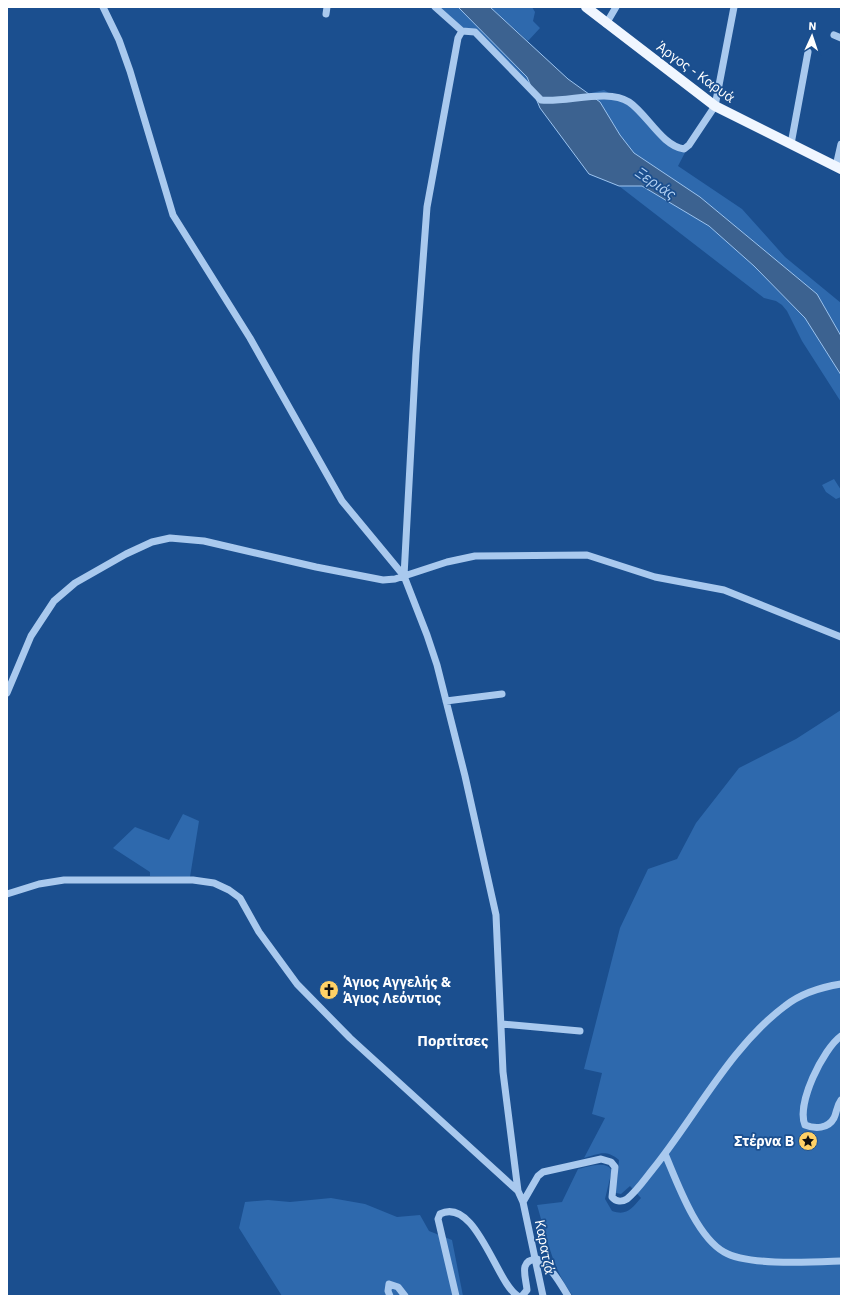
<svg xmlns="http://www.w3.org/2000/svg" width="848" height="1303" viewBox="0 0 848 1303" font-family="'IBM Plex Sans',sans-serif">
	<rect width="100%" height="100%" fill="#1b4f8f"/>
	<path fill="#2e69ad" d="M435,7H458L527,77L533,92L475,32L462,31Z
		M490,7H532L535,12L533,21L540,28L528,41Z
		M604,90L617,98L629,102L678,148L689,145L678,166L742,209L785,257L841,303V336L817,294L700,197L634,153L620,135L613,123L587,94Z
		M619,186H642L670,202L709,226L754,266L805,318L841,375V402L802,341L787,311L782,305L776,301L764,298Z
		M834,479L841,490V497L836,499L826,492L822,485Z
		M841,710V1296H573C553,1271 546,1235 537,1205L562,1202L578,1169C589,1167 604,1160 612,1170L605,1199L612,1211C627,1216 631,1209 641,1198L630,1186L621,1194L616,1193L614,1188L617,1182L619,1160C606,1149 599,1154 584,1158L605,1118L592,1114L602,1073L584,1069L620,928L648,869L677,859L696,823L739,768L796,739Z
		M183,814L199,821L190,877L150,876V872L113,848L135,827L169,840Z
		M331,1198L365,1204L397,1217L420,1215L429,1231L452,1240L463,1296H282L239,1228L245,1202L268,1200L290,1202Z"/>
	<path fill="#3c6290" stroke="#9cc4f0" d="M458,7H490L568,79L600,102L620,135L634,153L700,197L817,294L841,336V375L805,318L754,266L709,226L642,186H619L589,174L540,108L527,77Z"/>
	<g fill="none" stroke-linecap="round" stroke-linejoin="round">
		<path stroke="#a9c9ee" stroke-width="7" d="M103,7L119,40L130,71L173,215L250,338L342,501L404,576L427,635L437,665L465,776L496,915L503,1072L518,1191
			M435,7L462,31
			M326,14L327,7
			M606,24L616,7
			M834,35L841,38
			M791,144L808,52
			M836,166L841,144
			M404,576L416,354L427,207L458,38L462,31L475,32L541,100C566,103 608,88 629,102C647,114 662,146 684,149L689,145L715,106L734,7
			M7,693L31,636L54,601L75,583L126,554L152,542L170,538L204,541L316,567L383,580L395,579L447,562L475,556L587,555L655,577L724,590L841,637
			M446,701L502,694
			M7,894L39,884L64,880H193L214,883L229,890L240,898L259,932L297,984L350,1038L518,1191L523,1202L543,1296
			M502,1024L580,1031
			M841,1036C823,1049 796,1104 805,1125C815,1129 828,1129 834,1118C837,1112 836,1107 841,1100
			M665,1154C677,1182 696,1236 724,1252C747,1266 813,1262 841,1261
			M523,1202L538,1176L543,1172L601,1159L611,1162L615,1167L612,1197C616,1202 622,1202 627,1199C637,1191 645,1179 653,1169C695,1117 731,1046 785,1006C800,994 822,987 841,984
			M390,1296L388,1291L389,1284L398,1287L405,1296
			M456,1296L438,1219L440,1214C476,1196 497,1285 518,1296
			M522,1296L527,1290C526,1277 518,1260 537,1259C551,1266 560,1283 568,1296"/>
		<path stroke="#f0f6ff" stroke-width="10" d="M586,7L715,106L841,169"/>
	</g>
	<defs>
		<g id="church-disc" transform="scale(1)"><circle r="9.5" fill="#ffd166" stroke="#1b4f8f"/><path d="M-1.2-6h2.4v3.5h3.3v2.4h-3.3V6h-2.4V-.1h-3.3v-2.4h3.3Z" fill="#111"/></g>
		<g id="sight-disc" transform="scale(1)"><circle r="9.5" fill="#ffd166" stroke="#1b4f8f"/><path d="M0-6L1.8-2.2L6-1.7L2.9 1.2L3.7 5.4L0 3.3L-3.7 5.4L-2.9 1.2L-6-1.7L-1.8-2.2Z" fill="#111"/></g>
	</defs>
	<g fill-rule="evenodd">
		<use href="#church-disc" x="329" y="990"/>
		<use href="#sight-disc" x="808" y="1141"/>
	</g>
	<g text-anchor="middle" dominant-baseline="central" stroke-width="3.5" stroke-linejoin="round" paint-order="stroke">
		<g font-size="14" fill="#fff" stroke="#1b4f8f">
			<text transform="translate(696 72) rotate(36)">Άργος - Καρυά</text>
			<text transform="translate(545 1247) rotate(79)">Καρατζά</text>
		</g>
		<g font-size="14" font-weight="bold" fill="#fff" stroke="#1b4f8f" text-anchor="start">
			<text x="343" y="982">Άγιος Αγγελής &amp;<tspan x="343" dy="16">Άγιος Λεόντιος</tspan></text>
			<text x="794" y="1141" text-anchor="end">Στέρνα Β</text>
		</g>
		<g font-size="15" font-style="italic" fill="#b5d3f5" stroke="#1b4f8f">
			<text transform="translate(656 183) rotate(34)">Ξεριάς</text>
		</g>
		<g font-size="15" font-weight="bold" fill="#fff" stroke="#1b4f8f">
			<text x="453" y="1040">Πορτίτσες</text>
		</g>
	</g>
	<rect width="848" height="1303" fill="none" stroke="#ffffff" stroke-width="16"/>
	<g transform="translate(812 36) rotate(3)" stroke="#1b4f8f" stroke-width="3" paint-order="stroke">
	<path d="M0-3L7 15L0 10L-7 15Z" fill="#ffffff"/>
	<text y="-6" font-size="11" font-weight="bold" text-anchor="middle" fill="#ffffff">N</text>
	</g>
</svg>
